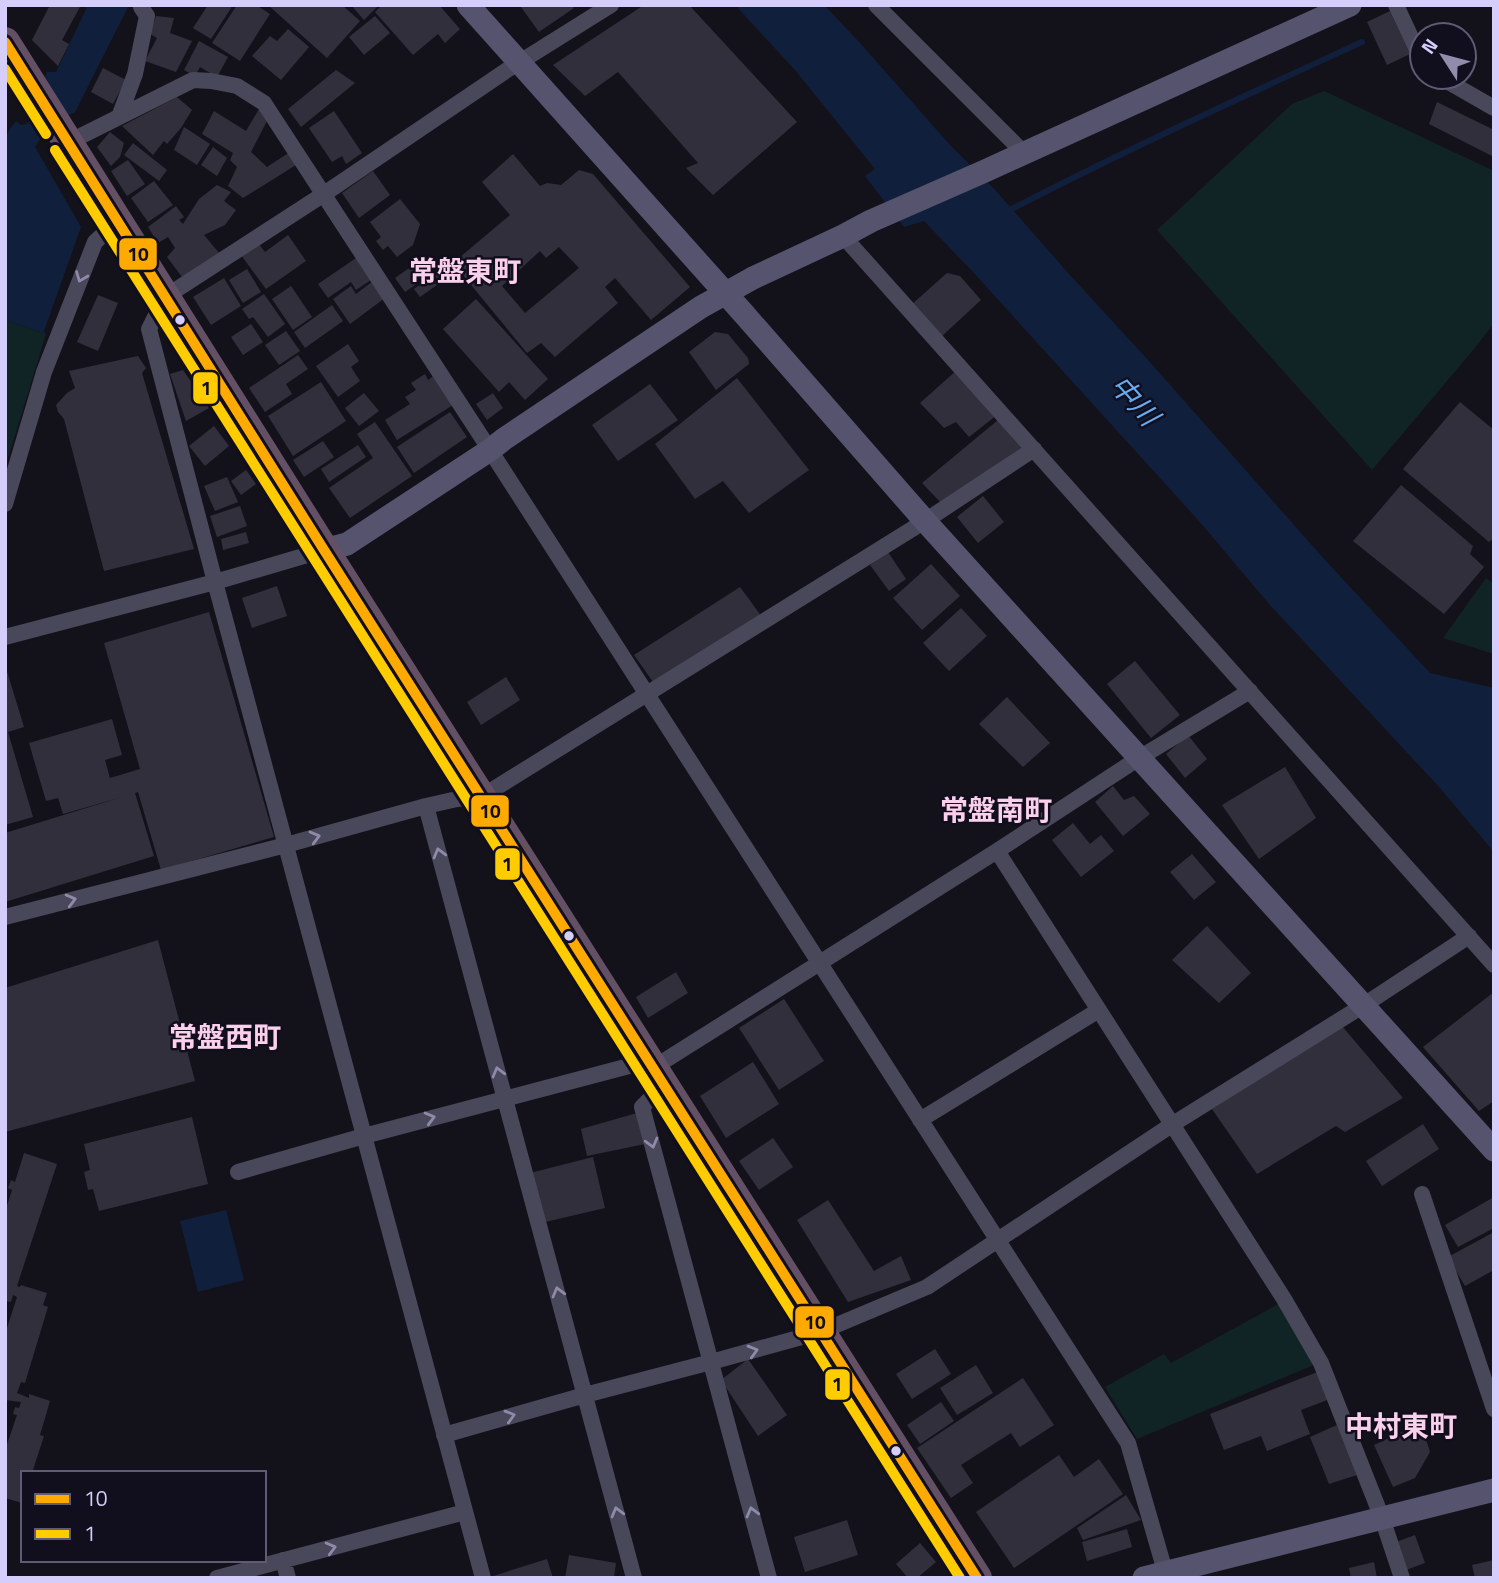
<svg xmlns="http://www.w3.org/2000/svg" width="1499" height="1583" viewBox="0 0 1499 1583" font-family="'Titillium Web','Noto Sans JP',sans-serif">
	<rect width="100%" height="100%" fill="#13121a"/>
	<path fill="#112425" d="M1324,91L1494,171V323L1474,349L1372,470L1157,230L1292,104Z
		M5,320L46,334L5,468Z
		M1486,578L1494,584V654L1443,638Z
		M1280,1303L1316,1364L1137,1439L1105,1387L1164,1354L1171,1363Z"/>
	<path fill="#10203c" d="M88,5H129L75,112L49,126L35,147L81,227L44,331L46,334L5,320V140L10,129L16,121L21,125L27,124L36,107L47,72H56Z
		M735,5H824L860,43L950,145L995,190L1069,274L1148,360L1325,560L1430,673L1494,688V852L1440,788L1269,604L1199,521L973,272L924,221L904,227L865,176L875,169L795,70Z
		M226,1210L244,1280L198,1292L180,1221Z"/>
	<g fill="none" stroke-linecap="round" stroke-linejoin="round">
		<path stroke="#10203c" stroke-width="6" d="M1004,213C1121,152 1242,97 1362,42"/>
	</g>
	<path fill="#312f3c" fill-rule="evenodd" d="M50,5H81L62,40L69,44L58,66L32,40Z
		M208,5H233L211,39L193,28Z
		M237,5H256L270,14L240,61L212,43Z
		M268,5H342L360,21L327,58Z
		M351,5H379L364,20Z
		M382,5H439L460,29L445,43L438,34L413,55L375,12Z
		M524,5H571L574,8L539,32L521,7Z
		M644,5H689L797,122L713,195L686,168L698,163L618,72L585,96L553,65Z
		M1390,11L1410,54L1387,65L1367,22Z
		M156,16L174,18L170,33L192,41L176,72L145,61L157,38L150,34Z
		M375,16L390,33L364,55L349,37Z
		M288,29L309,47L281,80L252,56L270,36L277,41Z
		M199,41L228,57L217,77L200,67L195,76L184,70Z
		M103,68L126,80L113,104L91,92Z
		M336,70L355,83L301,127L288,109Z
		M177,97L192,110L181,128L167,144L164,141L153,155L122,126Z
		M1437,102L1494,130V157L1429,124Z
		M259,109L269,117L251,152L267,167L290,152L296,165L243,198L228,186L237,167L230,160L233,153L202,134L214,111L246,131Z
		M334,111L362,153L346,164L342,156L332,162L309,128Z
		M184,127L210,144L197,165L174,150Z
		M110,132L124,143L120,157L111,166L97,147Z
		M133,143L167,170L159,181L124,155Z
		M213,147L227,158L217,176L201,165Z
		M513,154L540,186L547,183L561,185L579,170L593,174L690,287L651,320L615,278L605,287L618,303L555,357L541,343L527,353L453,263L510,215L482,182ZM559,247L579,268L525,313L502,286L540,251L546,258Z
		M128,160L145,184L127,196L111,171Z
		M373,171L390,195L359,218L342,193Z
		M154,181L173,205L148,222L131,198Z
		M217,185L231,192L224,201L236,210L225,225L204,235L220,254L182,277L167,257L175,248L168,237L158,243L148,227L176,206L184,217L179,220L183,224L199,199Z
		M400,199L420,224L413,245L397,257L388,246L383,250L376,241L381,237L370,222Z
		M288,235L306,261L266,289L241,255L258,243L265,252Z
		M359,256L374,278L356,290L351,282L328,298L318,284Z
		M412,266L422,280L405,292L395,278Z
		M247,269L261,292L243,303L229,280Z
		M438,272L444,280L420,297L414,289Z
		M947,273L960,276L981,300L941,337L911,305Z
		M224,278L241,306L211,325L193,297Z
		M373,281L385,298L350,324L333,299L351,286L356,294Z
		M291,286L312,317L293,330L272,299Z
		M264,294L285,324L268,337L253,317L249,319L242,309Z
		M98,295L118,303L98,351L77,342Z
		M476,299L548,379L525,400L509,382L499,392L443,329Z
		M332,305L343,321L305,348L294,332Z
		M251,324L263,342L243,355L231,337Z
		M286,331L300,351L279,365L265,345Z
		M715,332L728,334L748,358L749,364L716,390L689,352Z
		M348,344L359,361L351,367L360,381L338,397L316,366Z
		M298,355L308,369L286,384L292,394L265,412L249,388Z
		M138,356L146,368L142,373L194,549L104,571L64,419L58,412L56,405L67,393L75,388L69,371Z
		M183,370L209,408L186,421L170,374Z
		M957,370L997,415L969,437L956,422L944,428L920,403Z
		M425,374L428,380L435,375L453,405L397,440L385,420L410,404L405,397L416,390L411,383Z
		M737,378L809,470L749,513L723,481L695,499L655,444Z
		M321,382L346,421L293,456L268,416Z
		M650,384L678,420L618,461L592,425Z
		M364,393L379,411L359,426L345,408Z
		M493,393L503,408L487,420L476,404Z
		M1460,402L1494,430V542L1491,540L1489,542L1403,469Z
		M450,412L467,437L414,473L397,447Z
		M998,420L1022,447L943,505L922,483Z
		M375,422L412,476L350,518L329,488L373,458L357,434Z
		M214,426L229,446L205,466L189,446Z
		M323,441L334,457L304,477L293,460Z
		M358,445L366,457L329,482L321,469Z
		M246,470L256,484L241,495L231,481Z
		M227,477L238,502L215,511L204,486Z
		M1401,485L1473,546L1470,554L1484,567L1444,614L1353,541Z
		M983,496L1004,522L978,543L957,517Z
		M240,506L247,526L217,537L210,516Z
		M246,532L249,543L223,550L221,539Z
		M888,552L906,579L889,591L870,565Z
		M931,564L960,596L922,630L893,598Z
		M277,586L287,616L252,628L242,598Z
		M740,587L762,617L653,682L634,655Z
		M961,608L987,636L949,671L923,643Z
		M209,612L274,837L161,870L138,792L135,793L154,856L5,902V833L122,797L63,814L58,798L46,801L29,743L112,719L122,755L105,760L110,778L140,769L104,643Z
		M1135,661L1180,715L1151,738L1107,684Z
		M6,668L24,727L8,732L33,817L5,825Z
		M506,677L520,700L481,725L467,702Z
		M1007,697L1050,743L1023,767L979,724Z
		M1188,735L1207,759L1185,778L1166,754Z
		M1285,767L1316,818L1259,859L1222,805Z
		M1113,786L1124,800L1134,796L1150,814L1123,836L1095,802Z
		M1073,823L1090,844L1101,835L1114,851L1081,877L1052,840Z
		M1192,854L1216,882L1194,900L1170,872Z
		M1207,926L1251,973L1219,1003L1172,960Z
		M158,940L195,1081L5,1132V988Z
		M676,972L688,993L648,1018L636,997Z
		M1494,992V1101L1479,1111L1423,1047Z
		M784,999L824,1061L779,1090L739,1028Z
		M1342,1026L1403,1098L1345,1132L1336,1126L1257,1174L1212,1109Z
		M753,1062L779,1104L726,1138L700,1096Z
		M637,1113L645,1144L587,1156L581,1129Z
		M192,1117L208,1184L99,1211L93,1189L88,1190L84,1172L90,1170L84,1144Z
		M1423,1124L1439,1149L1382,1186L1366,1161Z
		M773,1138L793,1167L759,1190L739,1161Z
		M24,1153L57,1164L17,1286L20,1287L21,1285L47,1293L43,1305L48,1307L25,1383L21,1382L17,1393L29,1398V1394L50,1401L40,1435L44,1436L32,1473H23L22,1503L5,1498V1450L17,1415L13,1414L15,1407L19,1408L21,1402L5,1400V1334L17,1297L13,1295L11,1302L5,1301V1212L12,1190L8,1188L11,1180L15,1182Z
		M593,1157L605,1208L541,1223L530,1173Z
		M1494,1197V1228L1458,1247L1445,1225Z
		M828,1200L874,1271L901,1256L911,1280L848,1302L797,1220Z
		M1494,1232V1270L1465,1286L1448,1257Z
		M935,1349L951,1374L912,1399L896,1374Z
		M748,1359L787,1415L758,1436L721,1380Z
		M976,1365L993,1393L957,1415L940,1388Z
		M1320,1371L1330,1399L1301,1410L1310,1434L1267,1451L1261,1436L1224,1450L1210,1414Z
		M1023,1378L1054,1425L1020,1447L1011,1433L961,1465L973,1483L951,1498L917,1448Z
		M941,1402L954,1421L920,1444L907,1425Z
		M1421,1423L1430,1452L1415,1478L1393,1487L1374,1445Z
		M1337,1425L1357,1475L1329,1484L1310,1437Z
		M1059,1455L1074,1477L1099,1459L1123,1494L1014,1568L976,1512Z
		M1126,1495L1141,1520L1083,1540L1077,1528Z
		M847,1520L858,1555L805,1572L794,1537Z
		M1127,1529L1132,1547L1087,1561L1082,1542Z
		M1415,1535L1425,1563L1406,1570L1396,1542Z
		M920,1543L936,1562L917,1578H908L896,1564Z
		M569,1555L616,1563L614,1578H565Z
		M547,1559L553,1578H490V1577Z
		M1494,1560V1578H1475L1472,1565Z
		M1374,1562L1377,1578H1351L1349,1568Z"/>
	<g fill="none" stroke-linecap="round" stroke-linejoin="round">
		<path stroke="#49475a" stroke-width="16" d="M876,5L1024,153
			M1396,5L1422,61
			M1440,77L1494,108
			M119,117L135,74L147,16L141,7
			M67,143L193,80L211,81L237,86L264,103L490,450L1128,1443L1167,1578
			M843,236L1494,965
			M5,504L44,372L95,242L117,222
			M5,637L215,582L324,550
			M426,806L634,1578
			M997,851L1284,1299L1321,1363L1382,1518L1402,1578
			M5,917L286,845L426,806L457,799L481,797L925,521L1034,449
			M653,1068L997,851L1139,758L1250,691
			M664,1085L642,1107L769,1578
			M920,1120L1099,1010
			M238,1172L364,1136L629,1066L647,1059
			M1422,1194L1494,1409
			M444,1435L585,1395L711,1362L820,1332L927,1287L1173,1124L1364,1005L1469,936
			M283,1560L288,1578
			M217,1578L465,1512
			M483,1578L215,582L149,329L165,297L324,194L507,70L611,5"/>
		<path stroke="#55536d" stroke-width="23" d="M468,5L744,314L925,521L1494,1150
			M324,550L347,544L490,450L504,439L701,307L753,278L843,236L871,221L985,171L1350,5
			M1144,1578L1494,1490"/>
		<path stroke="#645065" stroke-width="30" d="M5,42L324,550L977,1578"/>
		<g stroke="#110e1e" stroke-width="16">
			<path id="bus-1" d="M5,42L324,550L977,1578"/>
		</g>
		<g stroke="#110e1e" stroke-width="16">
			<path id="bus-2" d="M5,69L46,134
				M55,150L960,1578"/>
		</g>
		<use href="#bus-1" stroke="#fa0" stroke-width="10"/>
		<use href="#bus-2" stroke="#fc0" stroke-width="10"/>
	</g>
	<defs><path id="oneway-chevron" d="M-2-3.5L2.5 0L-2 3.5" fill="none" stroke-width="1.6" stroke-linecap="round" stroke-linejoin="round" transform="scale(1.75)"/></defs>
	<g stroke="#8f8aaa">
		<use href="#oneway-chevron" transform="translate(81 277) rotate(111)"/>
		<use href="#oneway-chevron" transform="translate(315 837) rotate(-15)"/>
		<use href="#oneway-chevron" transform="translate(439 853) rotate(-105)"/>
		<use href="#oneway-chevron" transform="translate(71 900) rotate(-15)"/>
		<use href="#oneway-chevron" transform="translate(498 1072) rotate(-105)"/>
		<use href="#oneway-chevron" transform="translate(430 1118) rotate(-15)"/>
		<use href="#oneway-chevron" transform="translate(652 1143) rotate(75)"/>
		<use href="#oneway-chevron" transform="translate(558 1292) rotate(-105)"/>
		<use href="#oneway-chevron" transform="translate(753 1351) rotate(-16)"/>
		<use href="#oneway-chevron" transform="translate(510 1416) rotate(-16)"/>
		<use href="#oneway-chevron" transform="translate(617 1512) rotate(-105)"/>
		<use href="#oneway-chevron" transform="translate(752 1512) rotate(-105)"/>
		<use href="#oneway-chevron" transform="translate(331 1548) rotate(-15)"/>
	</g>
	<g fill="#d5cefb" stroke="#110e1e" stroke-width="2.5">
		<circle cx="180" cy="320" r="6"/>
		<circle cx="569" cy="936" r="6"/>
		<circle cx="896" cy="1451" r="6"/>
	</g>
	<g text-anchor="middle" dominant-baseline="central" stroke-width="5" stroke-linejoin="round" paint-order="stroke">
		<g font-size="28" font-weight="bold" fill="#fbd0ea" stroke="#110e1e">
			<text x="465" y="270">常盤東町</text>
			<text x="996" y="809">常盤南町</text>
			<text x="225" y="1036">常盤西町</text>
			<text x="1401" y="1425">中村東町</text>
		</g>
		<g font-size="28" font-style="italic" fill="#64acf3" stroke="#110e1e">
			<text transform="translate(1135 400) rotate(48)">中川</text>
		</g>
	</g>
	<g stroke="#110e1e" stroke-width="2.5">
		<rect x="118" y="237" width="40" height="34" rx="7" fill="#fa0"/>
		<rect x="192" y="371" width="27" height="34" rx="7" fill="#fc0"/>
		<rect x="470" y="794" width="40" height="34" rx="7" fill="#fa0"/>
		<rect x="494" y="847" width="27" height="34" rx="7" fill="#fc0"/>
		<rect x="794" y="1305" width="41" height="34" rx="7" fill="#fa0"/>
		<rect x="824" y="1368" width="27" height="33" rx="7" fill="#fc0"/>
	</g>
	<g font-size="19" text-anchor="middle" font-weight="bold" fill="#111">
		<text x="138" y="261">10</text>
		<text x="206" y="395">1</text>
		<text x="490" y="818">10</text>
		<text x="507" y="871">1</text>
		<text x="815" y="1329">10</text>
		<text x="837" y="1391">1</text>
	</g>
	<rect width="1499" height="1583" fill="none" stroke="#d5cefb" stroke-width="14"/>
	<rect x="21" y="1471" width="245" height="91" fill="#110e1e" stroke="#5f5b76" stroke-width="2"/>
	<rect x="35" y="1494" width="35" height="10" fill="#ffaa00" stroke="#5f5b76" stroke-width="2"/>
	<text x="84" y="1506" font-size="21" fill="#d5cefb">10</text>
	<rect x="35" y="1529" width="35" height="10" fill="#ffcc00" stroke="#5f5b76" stroke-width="2"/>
	<text x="84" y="1541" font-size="21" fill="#d5cefb">1</text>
	<g transform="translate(1443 56) rotate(306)"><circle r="33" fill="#110e1e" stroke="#5f5b76" stroke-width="2"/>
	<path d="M0-5L12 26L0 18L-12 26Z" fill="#918cac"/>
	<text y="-10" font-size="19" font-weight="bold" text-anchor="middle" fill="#d5cefb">N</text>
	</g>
</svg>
